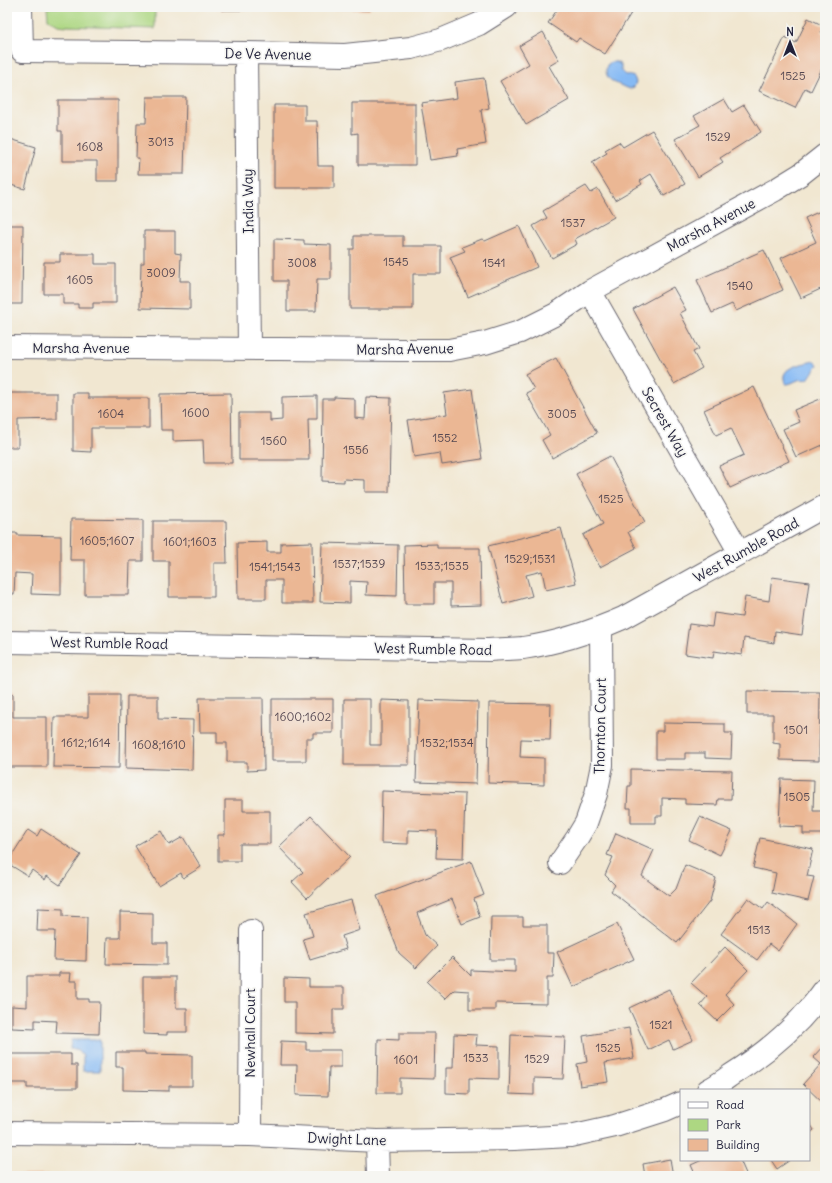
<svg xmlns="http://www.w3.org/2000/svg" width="832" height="1183" viewBox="0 0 832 1183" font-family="Delius,sans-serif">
	<rect width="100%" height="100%" fill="#f6f6f2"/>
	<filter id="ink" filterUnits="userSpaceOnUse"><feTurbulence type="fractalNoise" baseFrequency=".025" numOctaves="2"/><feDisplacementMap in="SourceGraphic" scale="8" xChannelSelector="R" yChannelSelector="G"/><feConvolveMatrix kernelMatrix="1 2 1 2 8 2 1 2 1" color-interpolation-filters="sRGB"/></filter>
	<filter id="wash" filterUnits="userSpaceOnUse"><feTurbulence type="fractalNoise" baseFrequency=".012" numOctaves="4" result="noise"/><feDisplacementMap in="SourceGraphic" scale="16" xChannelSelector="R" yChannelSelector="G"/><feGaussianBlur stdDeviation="0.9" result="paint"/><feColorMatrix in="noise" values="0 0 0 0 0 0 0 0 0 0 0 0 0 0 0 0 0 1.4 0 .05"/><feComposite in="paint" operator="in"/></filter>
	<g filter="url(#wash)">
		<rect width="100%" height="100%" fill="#f1e7d1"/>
		<path fill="#add782" stroke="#687c5e" d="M47,7H155V29L67,26L58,25L48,19Z"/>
		<path fill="#86baf4" stroke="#546e98" d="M611,62H617L621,65V71L624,74L634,77L636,82L634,87L630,89C618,84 602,81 607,65Z
			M814,361L816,362L818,365C815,368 810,377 808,379C805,380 801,379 798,380C793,382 791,384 786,384C776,367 803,364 814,361Z
			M71,1040H100V1071H83V1055L80,1054L77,1049H70Z"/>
		<g id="blocks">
			<path fill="#ebb794" d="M221,7H248V10H221Z
				M294,7H370V10L294,9Z
				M559,7H635L605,54L579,38L576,42L548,23Z
				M808,18L824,26L821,32L825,34V62L811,91L805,88L795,108L759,91L785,37L796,43Z
				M543,32L559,60L549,66L569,100L526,125L500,81L529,64L519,46Z
				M484,78L489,108L481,110L486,144L457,149L458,156L430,160L421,103L457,98L455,82Z
				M147,97H186L184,174H138L139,158H136L137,123H146Z
				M724,99L732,112L744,105L761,132L720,158L723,162L698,177L675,139L700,125L694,116Z
				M58,100H118V181H97V161H62V131H58Z
				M352,103H415V165H358V133L352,134Z
				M274,105H305V121H317L318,166H334V188H274Z
				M652,130L685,184L664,196L651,174L640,181L642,184L615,200L592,162L607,153L605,150L619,142L623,147Z
				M7,138L36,147L25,189L7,184L8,174L7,173Z
				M586,186L591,193L598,189L614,217L575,239L577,244L552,258L533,226L547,218L543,211Z
				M825,209V287L801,298L781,258L816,242L805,218Z
				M7,225H23L22,304H7Z
				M519,226L537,267L468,297L450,257L465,251L462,247L482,239L485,241Z
				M144,231H175V253L181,254L180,281H190V309L140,308L141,263H144Z
				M354,236H403V246H441V274H413V309H350V249H354Z
				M274,239L304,240V244L331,245V279H317L316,311H287V281H274Z
				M764,250L783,290L736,311L732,304L712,313L697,280Z
				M60,254H95V264H116V303H93V308H78V304H63V294H44V262H60Z
				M673,287L686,310L680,313L699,349L693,352L702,368L674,384L633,309Z
				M556,358L597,433L552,458L542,440L550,435L526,393L534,389L525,374Z
				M754,387L789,461L730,488L719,466L744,455L731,428L716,435L704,410Z
				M472,389L482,459L442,465L440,453L414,457L408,420L447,414L444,393Z
				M7,393H57V419L18,420V447H7Z
				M73,393H88V398H149V428H91V452L73,451Z
				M231,393L232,463H204L203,440L173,441V430H161L160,394Z
				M317,396V419H308L309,460H239V413H270V421L282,420V397Z
				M334,397L353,398V400H355V418L365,419L366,397L391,398L389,492H365V480L344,479V482L322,481L323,399H334Z
				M825,397V444L796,457L783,429L799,422L794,410Z
				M610,456L645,522L628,532L636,548L600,567L583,535L603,524L576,474Z
				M71,519L143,520V561H130L129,595H85V560H70Z
				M153,521H226L227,563H214V597H169V561H153Z
				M561,528L576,583L546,590L542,571L526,575L532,596L503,604L488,546Z
				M7,533H17V535L61,536V595L31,594L32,574L15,573L14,594H7Z
				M267,542V552H281V543L312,542L313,603H282V580H266V599H238L237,543Z
				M322,543L398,545L397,596L366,595L367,582L350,581V603L320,602Z
				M437,544V548H480L481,605L451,606V583H434V604H405L404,545Z
				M772,577L809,582L802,635L775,631L774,643L744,638L742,655L714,651L713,658L685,654L689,624L712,627L714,613L742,617L745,597L769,601Z
				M747,691L820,692L819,761L780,760V744L773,743V714H747Z
				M7,694H13V717H47V767H7Z
				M88,695H120L119,768L53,767L54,717H88Z
				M127,696H158V719L193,720L192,770L126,768Z
				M199,698H263L264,770L247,771V762H227V743H217V732H200Z
				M272,699H333V733H313V738H306V761H272Z
				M344,699H370V745H381V700L409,701V765H344Z
				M419,700L478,702L476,784L416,782Z
				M489,703L551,704L550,740L521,739L520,757L544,758V785L488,783Z
				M663,723L725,724V733H732L731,759L705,758V753H685V759H656V731H663Z
				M631,769L732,771L731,799H718L717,805L685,804V799L662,798V816H656V823H631V808H627L628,786H631Z
				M781,779L814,780L813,811H825V834H803V827L779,826Z
				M382,791L465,794L463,859L436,858L437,831L408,830V844L381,843Z
				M225,800H243V811H270V844H240V861H218V835H225Z
				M311,816L350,857L307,898L292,882L303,872L279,847Z
				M700,817L732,831L720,855L689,840Z
				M41,829L81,855L60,885L47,876L45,880L32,870L28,876L7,863L28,830L37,836Z
				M161,831L169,845L183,837L201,867L183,878L181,873L159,886L135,846Z
				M616,833L654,850L642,876L669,896L676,889L685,865L716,878L710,901L677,943L611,891L615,885L605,875L613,857L607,855Z
				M760,838L813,849L807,876L814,877L808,901L772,893L776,873L753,868Z
				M471,861L484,895L474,899L480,917L462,924L452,899L417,913L425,935L437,946L416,968L399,953L377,896Z
				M748,898L763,909L768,902L797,924L778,951L769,944L757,960L721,934Z
				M351,900L360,930L342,936L346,949L310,960L303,939L313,936L306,913Z
				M38,908L63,909V916L87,917L86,961L54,960L55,931H37Z
				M120,912L153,913V943H167V965L106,964L107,938H120Z
				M491,917H523V925H547V953H554L553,978H547V1004L495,1003V1010H469V991L454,990L445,999L427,982L452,957L471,976V970L515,972V960H490Z
				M617,924L634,959L573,987L557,952Z
				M725,947L748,970L725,994L734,1004L717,1021L700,1005L707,997L691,983Z
				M59,973H71L70,981H77V999H89V1002H100L99,1034L56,1033L57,1021L35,1020V1029L12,1028V1006L27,1007V976H59Z
				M143,977H176V1008H187V1032H167V1035L143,1034Z
				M284,978L309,979V987H344V1009H333V1034L295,1033V1002H284Z
				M669,989L693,1040L673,1049L669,1040L648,1050L629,1008Z
				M629,1028L634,1058L605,1063L608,1082L580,1086L577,1064L587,1062L583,1036Z
				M399,1033H435L434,1079L400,1078V1093H377L378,1039L399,1040Z
				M454,1034L477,1035L476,1045L499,1046V1079L469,1078V1094L446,1093V1068H453Z
				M511,1035L565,1037L563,1079L534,1078V1095L509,1094Z
				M281,1041L306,1042V1050H341V1067H329L328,1096L296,1095L297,1065H280Z
				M825,1044V1105L803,1084L821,1064L813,1057Z
				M116,1052H145V1054L192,1055V1086H169V1091L123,1090V1067H116Z
				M7,1054H71V1065H77V1088H27V1083H7Z
				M809,1122L814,1130L809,1134Z
				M670,1159L673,1176H645L643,1164Z
				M702,1160H740L747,1176H696L691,1165Z
				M771,1160H790L777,1169Z
				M13,1174H49V1176H13Z"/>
		</g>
	</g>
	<g filter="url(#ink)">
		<use href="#blocks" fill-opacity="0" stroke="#6a6770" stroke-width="1"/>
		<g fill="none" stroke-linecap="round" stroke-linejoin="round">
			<g stroke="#6a6770" stroke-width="24">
				<path id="street" d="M21,7L22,51L246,53L345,55L411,48L441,40L479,24L506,7
					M246,53L249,349
					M590,291L740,553
					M7,347L400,350H449L485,343L520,332L556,314L590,291L775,190L801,174L825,155
					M560,863L577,838L586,823L596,794L602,765L601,628
					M708,1090C716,1086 724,1080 731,1075C766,1053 801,1023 825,989
					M7,1133L250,1135L377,1141L514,1139L570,1136L615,1126L665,1110L681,1103
					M250,1135L251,931
					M377,1141L378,1176"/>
			</g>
			<g stroke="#6a6770" stroke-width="24">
				<path id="secondary" d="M7,642L489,650C500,649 511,649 523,648C557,643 591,632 623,618L825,506"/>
			</g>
			<use href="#street" stroke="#fff" stroke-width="22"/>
			<use href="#secondary" stroke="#fff" stroke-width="22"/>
		</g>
	</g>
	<g text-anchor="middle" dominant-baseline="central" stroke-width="3.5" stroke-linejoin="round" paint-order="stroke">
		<g font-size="12" fill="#544751">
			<text x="793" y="75">1525</text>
			<text x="718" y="136">1529</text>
			<text x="161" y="141">3013</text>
			<text x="90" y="146">1608</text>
			<text x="573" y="222">1537</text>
			<text x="396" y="261">1545</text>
			<text x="302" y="262">3008</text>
			<text x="494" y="262">1541</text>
			<text x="161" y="272">3009</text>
			<text x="80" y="279">1605</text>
			<text x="740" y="285">1540</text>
			<text x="196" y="412">1600</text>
			<text x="111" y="413">1604</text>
			<text x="562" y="413">3005</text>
			<text x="445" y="437">1552</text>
			<text x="274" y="440">1560</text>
			<text x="356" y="449">1556</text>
			<text x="611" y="498">1525</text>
			<text x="107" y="540">1605;1607</text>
			<text x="190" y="541">1601;1603</text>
			<text x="530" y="558">1529;1531</text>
			<text x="359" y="563">1537;1539</text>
			<text x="442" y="565">1533;1535</text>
			<text x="275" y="566">1541;1543</text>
			<text x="303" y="716">1600;1602</text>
			<text x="796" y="729">1501</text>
			<text x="86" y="742">1612;1614</text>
			<text x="447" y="742">1532;1534</text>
			<text x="159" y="744">1608;1610</text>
			<text x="797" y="796">1505</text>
			<text x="759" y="929">1513</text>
			<text x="661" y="1024">1521</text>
			<text x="608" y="1047">1525</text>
			<text x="476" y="1057">1533</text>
			<text x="537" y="1058">1529</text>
			<text x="406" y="1059">1601</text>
		</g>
		<g font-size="14" fill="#22223b" stroke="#f6f6f2">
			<text transform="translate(268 54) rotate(1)">De Ve Avenue</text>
			<text transform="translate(248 201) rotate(-91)">India Way</text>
			<text transform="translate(711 225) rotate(-28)">Marsha Avenue</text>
			<text x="81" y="348">Marsha Avenue</text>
			<text transform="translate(405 349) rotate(-1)">Marsha Avenue</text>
			<text transform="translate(665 422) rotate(60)">Secrest Way</text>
			<text transform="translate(746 550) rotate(-29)">West Rumble Road</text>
			<text transform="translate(109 643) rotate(1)">West Rumble Road</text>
			<text transform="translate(433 649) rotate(1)">West Rumble Road</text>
			<text transform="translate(600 726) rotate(-89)">Thornton Court</text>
			<text transform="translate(250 1033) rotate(-90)">Newhall Court</text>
			<text transform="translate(347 1139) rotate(2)">Dwight Lane</text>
		</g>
	</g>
	<rect width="832" height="1183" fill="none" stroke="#f6f6f2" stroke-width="24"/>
	<rect x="680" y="1089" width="130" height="72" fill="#f6f6f2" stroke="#a1a1a9"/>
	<rect x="688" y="1102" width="20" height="6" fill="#ffffff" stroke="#a1a1a9"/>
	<text x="716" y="1109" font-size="12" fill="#22223b">Road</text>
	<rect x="688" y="1119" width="20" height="12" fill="#add782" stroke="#a1a1a9"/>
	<text x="716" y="1129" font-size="12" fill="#22223b">Park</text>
	<rect x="688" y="1139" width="20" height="12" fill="#ebb794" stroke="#a1a1a9"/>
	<text x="716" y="1149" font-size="12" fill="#22223b">Building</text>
	<g transform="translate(790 42)" stroke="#f6f6f2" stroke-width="3" paint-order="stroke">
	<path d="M0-3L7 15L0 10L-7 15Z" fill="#22223b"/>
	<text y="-6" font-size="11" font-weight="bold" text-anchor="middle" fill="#22223b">N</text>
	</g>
</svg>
